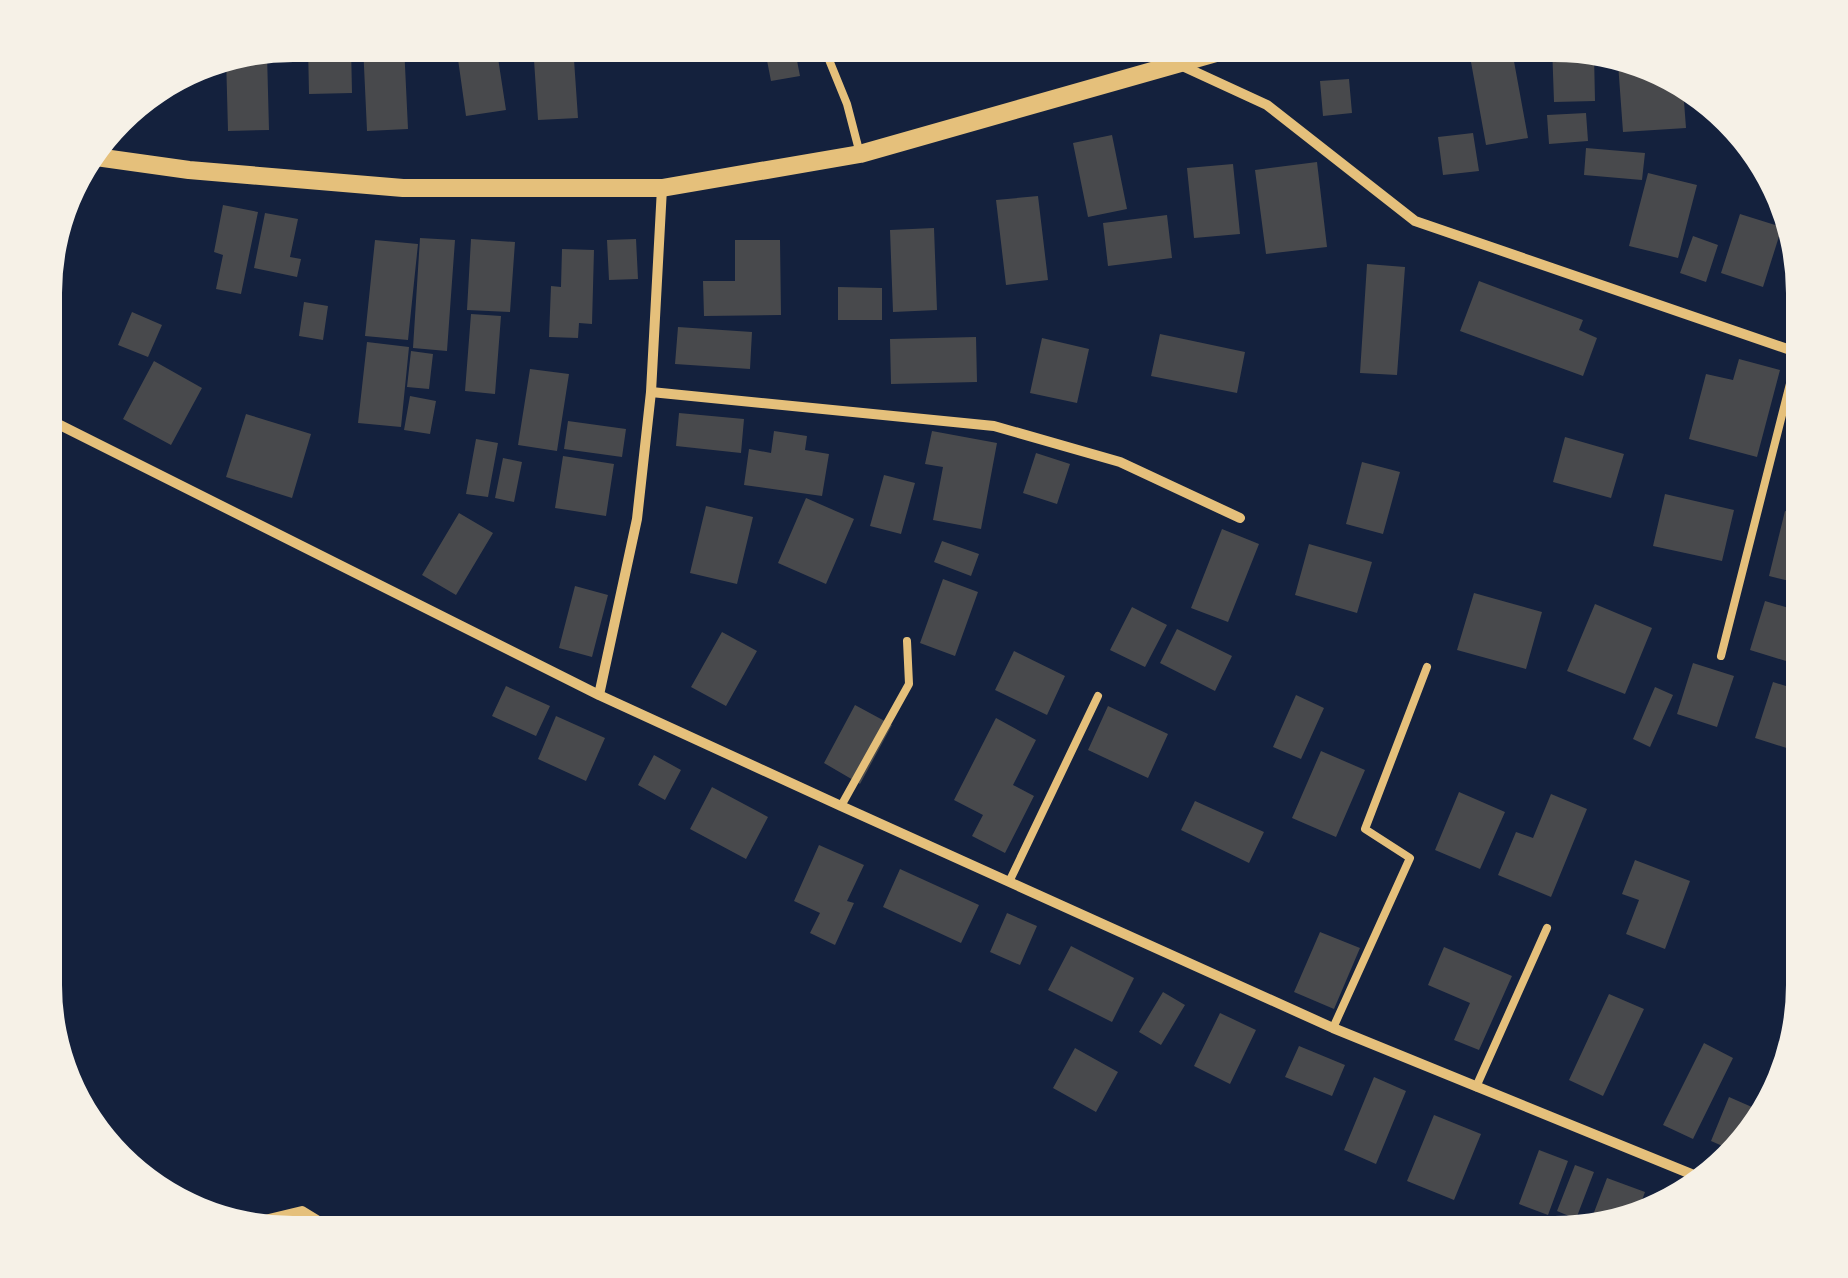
<svg xmlns="http://www.w3.org/2000/svg" width="1848" height="1278" viewBox="0 0 1848 1278" font-family="Lato,sans-serif">
	<rect width="100%" height="100%" fill="#14213d"/>
	<path fill="#48494c" d="M308,45H351L352,93L309,94Z
		M363,45H404L408,129L367,131Z
		M456,45H496L506,110L466,116Z
		M533,45H573L578,118L538,120Z
		M615,45H638L639,57L615,58Z
		M764,45H794L800,76L771,81Z
		M1502,45H1511L1528,138L1486,145L1469,51Z
		M1552,45L1571,46L1594,54L1595,101L1554,102Z
		M267,54L269,130L228,131L226,56Z
		M1618,63L1683,88L1686,128L1623,132Z
		M1349,79L1352,113L1323,116L1320,81Z
		M1586,113L1588,141L1549,144L1547,115Z
		M1473,133L1479,171L1443,175L1438,137Z
		M1112,135L1127,209L1088,217L1073,143Z
		M1586,148L1645,153L1642,180L1584,175Z
		M1317,162L1327,247L1266,254L1255,170Z
		M1233,164L1240,234L1194,238L1187,168Z
		M1648,173L1697,185L1678,258L1629,246Z
		M1038,196L1048,280L1006,285L996,200Z
		M223,205L258,212L241,294L216,289L223,255L214,252Z
		M265,213L298,219L290,257L301,259L297,277L254,268Z
		M1740,214L1782,227L1763,287L1721,273Z
		M1167,215L1172,258L1108,266L1103,223Z
		M934,228L937,310L893,312L890,230Z
		M1693,236L1718,245L1706,282L1680,273Z
		M420,238L455,240L447,351L413,348Z
		M471,239L515,242L510,312L467,310Z
		M636,239L638,279L609,280L607,240Z
		M375,240L418,244L408,340L365,336Z
		M735,240H780L781,315L704,316L703,281H735Z
		M562,249L594,250L592,324L579,323L578,338L549,337L551,286L561,287Z
		M1367,264L1405,267L1397,375L1360,373Z
		M1479,281L1583,320L1579,330L1597,338L1583,376L1460,331Z
		M838,287L882,288V320H838Z
		M304,302L328,306L323,340L299,336Z
		M132,312L162,325L148,357L118,345Z
		M471,314L501,316L495,394L465,391Z
		M678,327L752,332L750,369L675,364Z
		M1160,334L1245,352L1237,393L1151,376Z
		M976,337L977,382L891,384L890,339Z
		M1042,338L1089,349L1077,403L1030,393Z
		M367,342L409,347L401,427L358,423Z
		M411,351L433,354L429,389L407,387Z
		M1739,359L1780,370L1757,457L1689,439L1706,374L1733,380Z
		M154,361L202,388L171,445L123,419Z
		M530,369L569,374L557,451L518,445Z
		M410,396L436,401L430,434L404,430Z
		M679,413L744,419L741,453L676,446Z
		M246,414L311,434L292,498L226,477Z
		M568,421L626,429L622,457L564,449Z
		M774,431L807,436L805,450L829,454L822,496L744,485L749,449L771,453Z
		M932,431L997,443L981,529L933,520L943,467L925,464Z
		M1565,437L1624,454L1611,498L1553,482Z
		M476,439L498,443L488,497L466,494Z
		M1036,453L1070,464L1057,504L1023,493Z
		M563,456L614,464L606,516L555,508Z
		M503,458L522,462L514,502L495,498Z
		M1362,462L1400,472L1383,534L1346,524Z
		M884,475L915,483L901,534L870,526Z
		M1665,494L1734,510L1722,561L1653,546Z
		M806,498L854,519L826,584L778,563Z
		M706,506L753,517L737,584L690,573Z
		M1785,511L1802,515V584L1769,576Z
		M459,513L493,533L456,595L422,575Z
		M1222,529L1259,544L1228,622L1191,608Z
		M942,541L979,554L971,576L934,562Z
		M1309,544L1372,562L1357,613L1295,595Z
		M943,579L978,592L955,656L920,643Z
		M575,586L608,595L592,657L559,648Z
		M1474,593L1542,612L1526,669L1457,650Z
		M1765,601L1802,612V666L1750,650Z
		M1595,604L1652,628L1625,694L1567,671Z
		M1132,607L1167,625L1145,667L1110,650Z
		M1177,629L1232,656L1215,691L1160,663Z
		M722,632L757,651L726,706L691,687Z
		M1014,651L1065,676L1047,715L995,690Z
		M1693,663L1734,676L1717,727L1677,714Z
		M1773,682L1802,691V741L1799,752L1755,738Z
		M506,686L550,706L536,736L492,716Z
		M1655,687L1673,695L1650,747L1633,739Z
		M1296,695L1324,708L1301,759L1273,747Z
		M855,705L892,725L860,784L824,763Z
		M1108,706L1168,734L1148,778L1088,750Z
		M556,716L605,738L586,781L538,759Z
		M996,718L1036,740L1013,785L1034,796L1005,853L972,836L983,815L954,800Z
		M1321,751L1365,770L1336,837L1292,818Z
		M654,755L681,770L665,800L638,785Z
		M712,787L768,817L746,859L690,829Z
		M1459,792L1505,812L1480,869L1435,850Z
		M1551,794L1587,809L1551,897L1498,875L1516,832L1533,838Z
		M1195,801L1264,832L1249,863L1181,830Z
		M819,845L864,865L847,901L854,903L835,945L810,933L820,913L794,901Z
		M1635,860L1690,881L1665,949L1626,934L1639,900L1622,894Z
		M900,869L979,905L961,943L883,907Z
		M1007,913L1037,926L1020,965L990,952Z
		M1320,932L1360,948L1334,1009L1294,992Z
		M1071,946L1134,978L1112,1022L1048,990Z
		M1444,947L1512,976L1479,1050L1454,1040L1470,1003L1428,985Z
		M1163,992L1185,1005L1161,1045L1139,1032Z
		M1609,994L1644,1009L1603,1096L1569,1080Z
		M1220,1013L1256,1030L1230,1084L1194,1066Z
		M1704,1043L1733,1058L1693,1139L1663,1125Z
		M1299,1046L1345,1065L1332,1096L1285,1077Z
		M1075,1048L1118,1072L1096,1112L1053,1088Z
		M1374,1077L1406,1091L1376,1164L1344,1150Z
		M1729,1097L1761,1111L1752,1135L1734,1151L1711,1141Z
		M1434,1115L1481,1134L1454,1200L1407,1181Z
		M1539,1150L1568,1161L1548,1215L1519,1204Z
		M1575,1165L1594,1172L1576,1219L1557,1211Z
		M1607,1178L1645,1192L1637,1214L1608,1221L1593,1215Z"/>
	<g fill="none" stroke-linecap="round" stroke-linejoin="round">
		<path stroke="#e5c07b" stroke-width="8" d="M823,45L847,104L860,154
			M1721,656L1798,352
			M841,806L909,684L907,641
			M1009,882L1098,696
			M1333,1028L1410,858L1365,829L1427,667
			M1476,1087L1547,928"/>
		<path stroke="#e5c07b" stroke-width="10" d="M1178,64L1267,105L1415,221L1802,354
			M651,392L994,426L1120,462L1240,518
			M50,420L599,695L841,806L1333,1028L1701,1178
			M599,695L637,519L651,392L662,188
			M252,1223L302,1211L338,1233"/>
		<path stroke="#e5c07b" stroke-width="18" d="M89,156L189,170L403,188H662L860,154L1244,45"/>
	</g>
	<path d="M0 0H1848V1278H0ZM293 62H1555A231 231 0 0 1 1786 293V985A231 231 0 0 1 1555 1216H293A231 231 0 0 1 62 985V293A231 231 0 0 1 293 62Z" fill="#f6f1e7" fill-rule="evenodd"/>
</svg>
